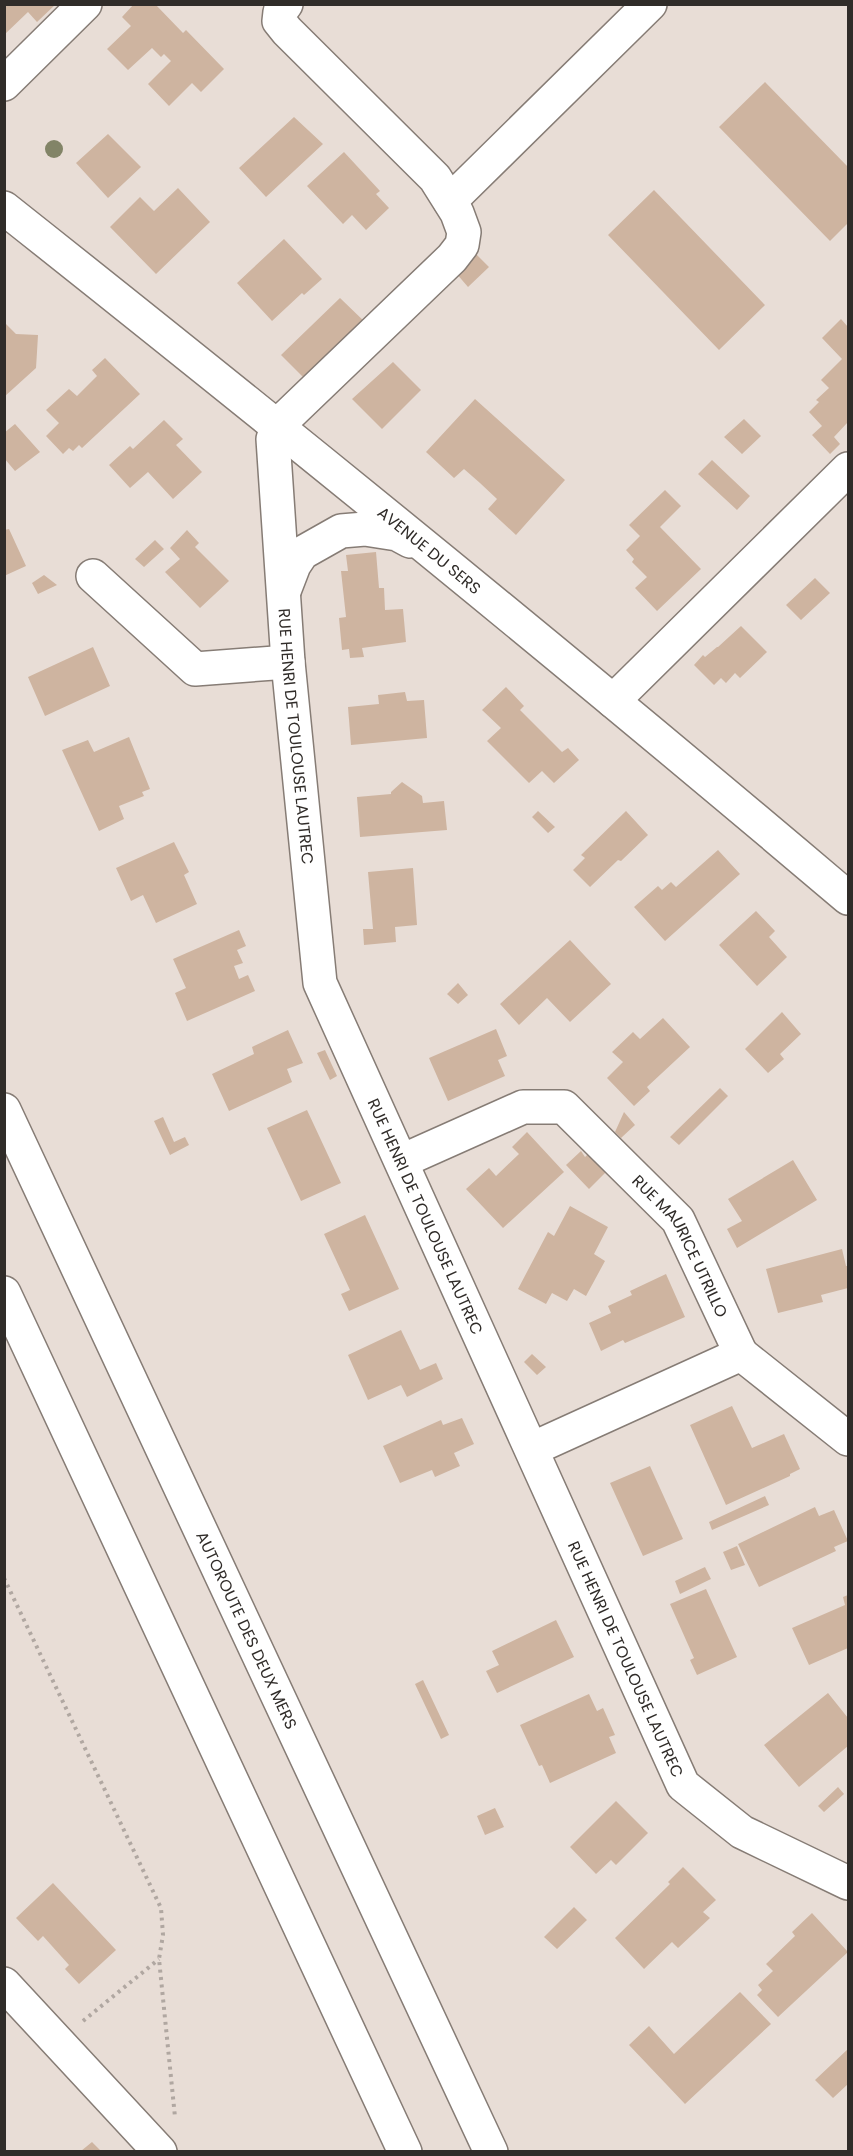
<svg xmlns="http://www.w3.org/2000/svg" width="853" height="2156" viewBox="0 0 853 2156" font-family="Poppins,sans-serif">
	<rect width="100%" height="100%" fill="#e8ddd6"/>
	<path fill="#ceb4a0" d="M4,4H56L37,22L28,12L4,35Z
		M134,4H155L183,33L186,30L224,69L201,92L192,83L169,106L148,84L171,61L164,54L161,57L152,48L128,70L107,49L131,26L122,17Z
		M765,82L848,167V223L830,241L719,127Z
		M294,117L323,144L266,197L239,168Z
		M108,134L141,167L108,198L76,163Z
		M344,152L380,191L376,194L389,208L366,230L352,215L343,224L307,186Z
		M178,188L210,222L156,274L110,227L140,197L154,211Z
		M654,190L765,305L719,350L608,235Z
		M284,239L322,279L304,295L302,293L272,321L237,283Z
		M475,253L489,267L468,287L456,273Z
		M340,298L368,325L308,382L281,355Z
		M841,319L848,327V422L834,437L840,444L830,454L812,435L822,426L809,412L819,402L816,400L829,388L821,380L842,359L822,338Z
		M6,324L16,334L38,335L37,352L36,368L4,397V326Z
		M105,358L140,394L82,448L79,445L73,451L69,448L63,454L46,436L59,423L46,410L69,389L77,396L97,376L92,370Z
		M393,362L421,390L382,429L352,399Z
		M475,399L565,480L516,535L488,509L497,499L480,483L464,469L454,478L426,452Z
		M744,419L761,436L742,454L724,437Z
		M164,420L183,439L176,445L202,472L173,499L148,472L130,488L109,465L130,446L133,449Z
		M15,424L40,452L15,471L4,458V433Z
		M712,460L750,496L737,510L698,474Z
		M665,490L681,506L660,527L701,569L657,611L635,588L647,577L632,562L634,559L626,550L640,536L629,525Z
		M9,529L26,566L4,576V530Z
		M187,530L199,543L195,547L229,581L200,608L165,572L180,559L170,548Z
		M155,540L164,549L144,567L135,559Z
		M376,552L379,588H384L385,610L403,609L406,642L362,648L364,657L350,658L349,649L342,650L339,618L346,617L341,571H348L346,555Z
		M44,575L57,585L38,594L32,583Z
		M815,578L830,593L801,620L786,605Z
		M741,626L767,652L740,678L735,673L726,683L721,678L714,685L694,665L703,655L705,657L717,647H718Z
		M93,647L110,686L45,716L28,677Z
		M506,687L524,706L520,710L562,752L568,748L579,760L554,783L542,771L529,783L487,741L501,728L482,710Z
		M405,692L407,701L424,700L427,738L351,745L348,707L379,704L378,695Z
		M129,737L150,789L142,792L144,796L119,806L124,819L99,831L62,750L88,740L94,752Z
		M402,782L422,796L423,803L444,801L447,830L360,837L357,797L391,794V792Z
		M538,811L555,827L548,833L532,817Z
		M626,811L648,835L621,861L618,860L590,887L573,870L585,858L581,855Z
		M174,842L189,872L184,875L197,904L156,923L143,895L131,901L116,868Z
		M718,850L740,874L665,941L634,907L658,886L662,890L671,882L676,887Z
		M413,868L417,925L395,927L396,942L364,945L363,929H373L368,872Z
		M756,911L775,931L769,937L787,957L757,986L719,945Z
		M239,930L246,946L237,950L243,963L234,966L239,979L248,975L255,991L187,1021L175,993L186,988L173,959Z
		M570,940L611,984L570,1022L547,998L519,1025L500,1004Z
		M458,983L468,995L458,1004L447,994Z
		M782,1012L801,1034L780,1054L784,1059L768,1073L745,1049Z
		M663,1018L690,1047L647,1087L650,1091L634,1106L607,1078L623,1062L612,1052L633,1032L640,1039Z
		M496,1029L507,1056L498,1060L505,1076L448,1101L429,1058Z
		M288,1030L303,1063L287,1069L292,1082L229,1111L212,1074L254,1054L252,1047Z
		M325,1050L337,1076L330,1080L317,1053Z
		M720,1088L728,1096L679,1145L670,1137Z
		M307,1110L341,1183L301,1201L267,1128Z
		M624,1112L635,1125L621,1138L615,1132Z
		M163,1117L174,1142L185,1137L189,1145L170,1155L154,1121Z
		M527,1132L564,1172L503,1228L466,1189L489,1168L496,1176L519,1154L512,1147Z
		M592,1150L610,1168L589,1189L566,1165L581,1151L585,1157Z
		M793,1160L817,1200L737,1248L727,1229L742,1221L728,1199Z
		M570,1206L608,1227L594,1254L605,1261L586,1296L574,1289L567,1301L552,1293L546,1304L518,1289L548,1232L554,1236Z
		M365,1215L399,1289L349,1311L341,1294L350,1290L324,1234Z
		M842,1249L846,1266H848V1288L821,1295L823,1302L778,1313L766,1269Z
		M666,1274L685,1317L625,1343L623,1340L601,1351L589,1323L611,1313L608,1306L632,1295L630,1291Z
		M401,1330L420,1370L436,1363L443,1379L407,1397L401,1385L368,1400L348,1355Z
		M532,1354L546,1367L537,1375L524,1362Z
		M732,1406L752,1448L784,1434L800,1469L790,1474V1476L726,1505L690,1425Z
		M462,1418L474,1444L454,1453L460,1466L435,1477L432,1470L400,1483L383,1446L441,1420L443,1425Z
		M650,1466L683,1539L643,1556L610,1483Z
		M765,1496L769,1505L712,1530L709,1522Z
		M815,1507L819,1516L834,1510L848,1541L834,1547L836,1551L759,1587L738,1544Z
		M737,1546L745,1565L731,1570L723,1552Z
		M705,1567L711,1579L680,1594L675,1581Z
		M706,1589L737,1657L697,1675L690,1660L694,1658L670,1604Z
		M848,1595V1648L809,1665L792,1628L845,1605L843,1597Z
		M556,1620L574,1657L497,1693L486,1671L499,1665L492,1651Z
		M423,1680L449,1735L441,1739L415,1684Z
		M828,1693L848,1718V1746L799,1787L764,1745Z
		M589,1694L597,1711L603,1708L615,1735L609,1737L616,1753L550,1783L542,1765L539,1766L520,1725Z
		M838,1787L844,1794L824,1812L818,1806Z
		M616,1801L648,1833L616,1865L611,1860L596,1874L570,1847Z
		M495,1808L504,1827L485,1835L477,1816Z
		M683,1867L716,1900L703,1912L710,1918L678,1948L672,1942L644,1969L615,1938L670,1884L668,1882Z
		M53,1883L116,1950L79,1984L65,1969L69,1965L43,1936L38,1941L16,1918Z
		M574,1907L587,1920L557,1949L544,1937Z
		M812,1913L848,1952L778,2017L757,1995L762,1990L758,1985L773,1971L766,1964L795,1936L792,1932Z
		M740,1992L771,2024L685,2104L629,2045L649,2026L674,2054Z
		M848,2049V2084L833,2098L815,2080Z
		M92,2142L101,2151H81Z"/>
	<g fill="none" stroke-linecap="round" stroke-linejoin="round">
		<g stroke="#867c75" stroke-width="36">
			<g id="minor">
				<path id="s1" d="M286,4L280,12L279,21L287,31L435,178L457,213L464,232L462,245L452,258L278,425L273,439L288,662L320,983L683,1785L742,1832L848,1883"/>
				<path d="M4,84L85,4"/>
				<path d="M450,201L650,4"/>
				<path id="s2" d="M4,208C289,434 571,663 848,898"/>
				<path d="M93,576L195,669L288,662"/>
				<path d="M284,591L294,565L302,553L341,531L365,529L397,534L410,541"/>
				<path d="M613,701L848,469"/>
				<path id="s3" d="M402,1161L523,1107H564L678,1220L741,1354L532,1449"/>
				<path d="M741,1354L848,1439"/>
				<path d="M4,1984L160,2152"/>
			</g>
		</g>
		<g stroke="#867c75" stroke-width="36">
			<g id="highway">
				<path id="s4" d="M4,1110L491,2152"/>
				<path d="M4,1293L405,2152"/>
			</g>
		</g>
		<path stroke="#b0a7a1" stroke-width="4" stroke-dasharray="3 4.5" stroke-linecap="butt" d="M4,1578L161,1908L163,1935L159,1959L175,2117
			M83,2021L159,1959"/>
		<use href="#minor" stroke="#fff" stroke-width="33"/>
		<use href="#highway" stroke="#fff" stroke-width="33"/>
	</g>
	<circle fill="#828467" cx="54" cy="149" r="9"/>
	<g text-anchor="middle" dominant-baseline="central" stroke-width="6" stroke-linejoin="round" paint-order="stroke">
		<g font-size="16" fill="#302c29" stroke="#fff">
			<text stroke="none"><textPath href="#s2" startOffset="546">AVENUE DU SERS</textPath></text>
			<text stroke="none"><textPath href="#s1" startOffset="886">RUE HENRI DE TOULOUSE LAUTREC</textPath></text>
			<text stroke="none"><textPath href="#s1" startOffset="1390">RUE HENRI DE TOULOUSE LAUTREC</textPath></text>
			<text stroke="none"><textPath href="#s3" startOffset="357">RUE MAURICE UTRILLO</textPath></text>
			<text stroke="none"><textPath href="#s4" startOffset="574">AUTOROUTE DES DEUX MERS</textPath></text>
			<text stroke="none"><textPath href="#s1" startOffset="1876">RUE HENRI DE TOULOUSE LAUTREC</textPath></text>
		</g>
	</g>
	<rect width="853" height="2156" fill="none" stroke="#302c29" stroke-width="12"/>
</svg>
